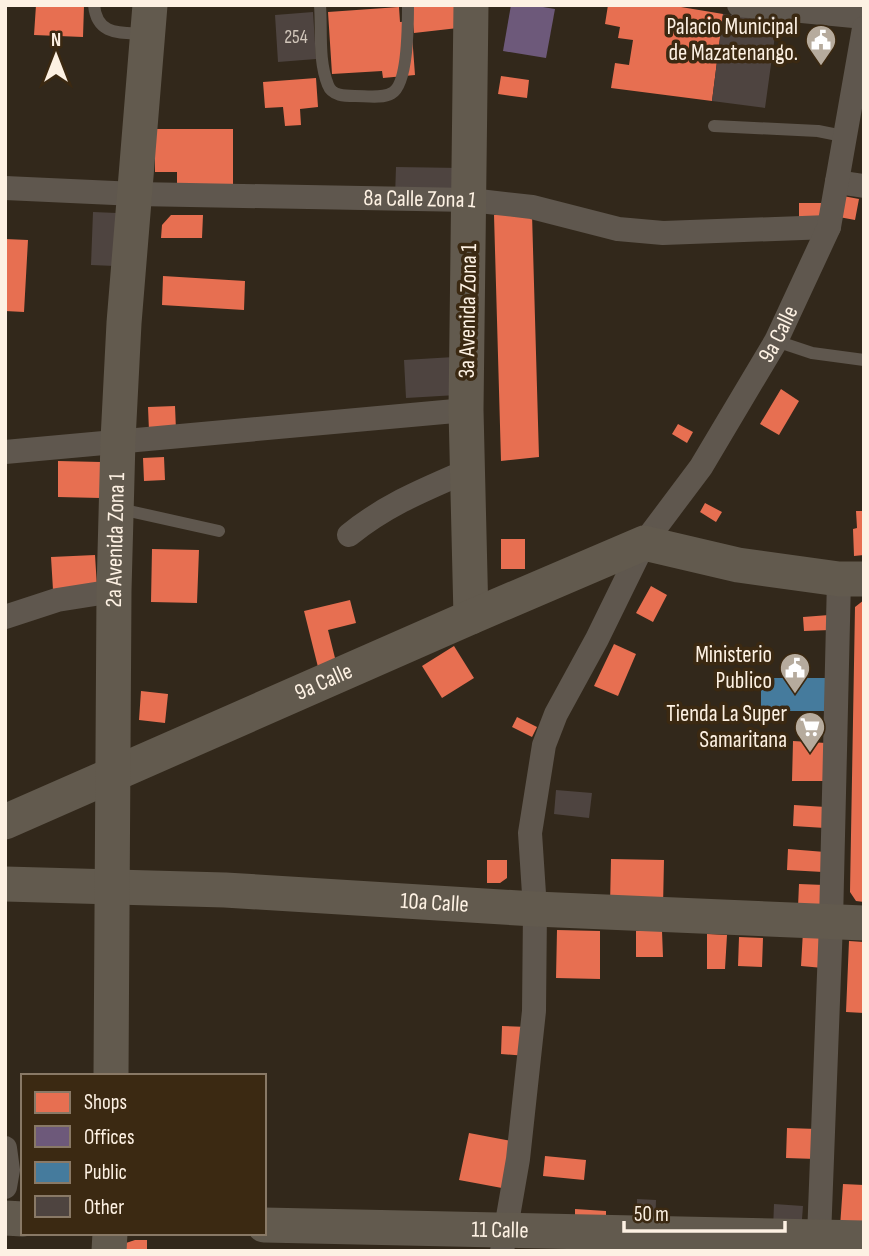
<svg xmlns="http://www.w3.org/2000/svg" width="869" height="1256" viewBox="0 0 869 1256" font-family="'Sofia Sans Condensed',sans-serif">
	<rect width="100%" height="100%" fill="#32281b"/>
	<path fill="#e76f51" d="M36,5L84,6L83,37L34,35Z
		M411,5H455L458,28L414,33Z
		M608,5H669L723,14L712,101L611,88L615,63L629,65L633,40L618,38L620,27L605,24Z
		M399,7L400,22L411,21L415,75L383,78L382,71L332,74L328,12Z
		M501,76L529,80L527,98L498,94Z
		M316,78L318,107L300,109L301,125L285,126L283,107L265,108L263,82Z
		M155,129H233V189H177V172H155Z
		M843,196L859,199L855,220L839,217Z
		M799,203H823V217L799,221Z
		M532,214L539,457L501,461L494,215Z
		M171,215H203L202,238H161L162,225Z
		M5,239L28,240L24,312L5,311Z
		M163,276L245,281L244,310L162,305Z
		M781,389L799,401L779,435L760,424Z
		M175,406L176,430L149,431L148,407Z
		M678,424L693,432L687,443L672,434Z
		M164,457L165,480L144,481L143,458Z
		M58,461L101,462L100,498L58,497Z
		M705,503L722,512L716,522L700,512Z
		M856,511H864V555L854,556L853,529L857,528Z
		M501,539H525V569H501Z
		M152,549L199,550L197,603L151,602Z
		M95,555L97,587L53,590L51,557Z
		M651,586L667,595L653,622L636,613Z
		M350,600L356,623L328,630L338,670L320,675L304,611Z
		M864,600V902L856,901L850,892L855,607Z
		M829,615L830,630L804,631L803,617Z
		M614,644L636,654L618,696L594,686Z
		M454,646L474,678L442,698L422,666Z
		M141,691L168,694L165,723L139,720Z
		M517,717L537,727L532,737L512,727Z
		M793,741L826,743V781H792Z
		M794,805L826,807L825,828L793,826Z
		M788,849L825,852L823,872L787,870Z
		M611,859L664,860L663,906L610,905Z
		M487,860H507V878L500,883H487Z
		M799,884L824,885V908L798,907Z
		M557,930L600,931V979L556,978Z
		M636,931H662L663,957H636Z
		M803,931L825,933L823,968L801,966Z
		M707,934L727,935L725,969H707Z
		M739,937L763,938L762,967L738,966Z
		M849,941L864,942V1013L846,1012Z
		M502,1026L529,1027L528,1056L501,1054Z
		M787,1128L817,1129L816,1159L786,1158Z
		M469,1133L517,1142L502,1188L459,1180Z
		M545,1156L586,1160L584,1180L543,1176Z
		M843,1184L864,1185V1229L840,1227Z
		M575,1209L606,1211V1226L575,1225Z
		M135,1240H147V1251H126V1243Z"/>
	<path fill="#6d597a" d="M511,5H531L555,9L546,58L503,51Z"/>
	<path fill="#457b9d" d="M761,678H829V711H761Z"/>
	<path fill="#4e4440" d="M313,12L316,59L278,62L275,15Z
		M723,14L777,21L765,108L712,101Z
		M396,167L461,168L460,198L395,197Z
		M93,212L117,213L115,266L91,265Z
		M454,357L457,395L406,398L404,360Z
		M556,790L592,793L589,818L554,814Z
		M637,1199L656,1200L655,1229H637Z
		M774,1204L803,1206L801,1232L773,1230Z"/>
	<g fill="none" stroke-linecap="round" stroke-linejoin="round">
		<path stroke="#5f574e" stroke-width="12" d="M94,5C97,37 122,32 147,34
			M320,5C322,31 318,60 328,85C332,96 345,96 355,96C366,96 382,99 392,93C408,84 408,23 408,5
			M714,126L818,131L843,136
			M776,341L812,353L864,360
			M120,509L219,531"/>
		<g stroke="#5f574e" stroke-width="24">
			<path d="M739,5L864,17"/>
			<path d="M837,182L864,186"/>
			<path id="s1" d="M5,188L136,194L470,200L532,207L618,229L663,233L829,227"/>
			<path d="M5,452L466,410"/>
			<path d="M349,535C386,505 423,490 467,471"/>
			<path d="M5,617L57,600L114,591"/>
			<path d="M5,1148L8,1170L5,1187"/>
			<path d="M819,1237L831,922L839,579"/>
			<path id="s2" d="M502,1251L518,1159L534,1011L535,909L530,833L544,745L556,714L597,639L644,543L701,467L776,341L829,227L864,28"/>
		</g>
		<g stroke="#625a4e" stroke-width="35">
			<path d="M471,5L466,410L471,617"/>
			<path id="s3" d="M5,822L471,617L644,543L738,565L839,579H864"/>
			<path id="s4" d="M5,884L225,890L535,909L864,923"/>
			<path id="s5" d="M111,1076L114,591L118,440L124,323L150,5"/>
			<path d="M5,1218L23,1219"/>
			<path id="s6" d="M264,1225L864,1238"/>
			<path d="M109,1251L110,1233"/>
		</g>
	</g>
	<defs>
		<g id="civic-pin" transform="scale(1.575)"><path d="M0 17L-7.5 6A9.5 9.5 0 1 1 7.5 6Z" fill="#b6ab9d" stroke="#3b2912"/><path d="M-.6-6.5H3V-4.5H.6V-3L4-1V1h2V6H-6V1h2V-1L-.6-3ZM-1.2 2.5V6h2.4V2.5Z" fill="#fff"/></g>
		<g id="supermarket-pin" transform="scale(1.575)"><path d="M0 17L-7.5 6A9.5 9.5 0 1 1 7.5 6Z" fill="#b6ab9d" stroke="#3b2912"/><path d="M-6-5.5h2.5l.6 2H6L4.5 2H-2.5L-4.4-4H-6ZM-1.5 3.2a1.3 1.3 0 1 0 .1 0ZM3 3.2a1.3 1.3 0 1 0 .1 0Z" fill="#fff"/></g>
	</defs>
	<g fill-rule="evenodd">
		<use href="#civic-pin" x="821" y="40"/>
		<use href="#civic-pin" x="795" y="668"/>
		<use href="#supermarket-pin" x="810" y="727"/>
	</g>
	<g text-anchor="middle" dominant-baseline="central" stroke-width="7" stroke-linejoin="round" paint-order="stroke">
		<g font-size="19" fill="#d1c6ba">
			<text x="296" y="37">254</text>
		</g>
		<g font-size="23" fill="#fdf1e3" stroke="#3b2912" text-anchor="end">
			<text x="798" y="27">Palacio Municipal<tspan x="798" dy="26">de Mazatenango.</tspan></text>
			<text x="772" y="655">Ministerio<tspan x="772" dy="26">Publico</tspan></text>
			<text x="787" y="714">Tienda La Super<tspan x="787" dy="26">Samaritana</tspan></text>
		</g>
		<g font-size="23" fill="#fdf1e3" stroke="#3b2912">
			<text stroke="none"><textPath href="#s1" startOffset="415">8a Calle Zona 1</textPath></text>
			<text transform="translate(468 311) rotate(-89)">3a Avenida Zona 1</text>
			<text stroke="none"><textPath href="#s2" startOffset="984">9a Calle</textPath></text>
			<text stroke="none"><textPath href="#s5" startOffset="536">2a Avenida Zona 1</textPath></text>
			<text stroke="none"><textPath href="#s3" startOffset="348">9a Calle</textPath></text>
			<text stroke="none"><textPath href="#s4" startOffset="430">10a Calle</textPath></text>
			<text stroke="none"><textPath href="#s6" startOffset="236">11 Calle</textPath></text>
		</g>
	</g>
	<rect width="869" height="1256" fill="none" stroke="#fdf1e3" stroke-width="14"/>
	<rect x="21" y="1074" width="245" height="161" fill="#3b2912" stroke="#897966" stroke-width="2"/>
	<rect x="35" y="1092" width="35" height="21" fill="#e76f51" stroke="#897966" stroke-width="2"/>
	<text x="84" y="1109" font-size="21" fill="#fdf1e3">Shops</text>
	<rect x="35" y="1126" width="35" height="21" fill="#6d597a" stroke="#897966" stroke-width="2"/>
	<text x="84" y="1144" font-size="21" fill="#fdf1e3">Offices</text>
	<rect x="35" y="1162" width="35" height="21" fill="#457b9d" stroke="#897966" stroke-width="2"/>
	<text x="84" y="1179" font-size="21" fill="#fdf1e3">Public</text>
	<rect x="35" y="1196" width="35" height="21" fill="#4e4440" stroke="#897966" stroke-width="2"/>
	<text x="84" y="1214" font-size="21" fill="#fdf1e3">Other</text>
	<g transform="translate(56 56)" stroke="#3b2912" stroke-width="5" paint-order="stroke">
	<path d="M0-5L12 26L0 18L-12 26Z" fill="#fdf1e3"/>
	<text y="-10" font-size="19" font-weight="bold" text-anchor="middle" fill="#fdf1e3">N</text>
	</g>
	<path d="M624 1221v10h161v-10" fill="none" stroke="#fdf1e3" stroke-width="3.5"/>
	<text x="634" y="1221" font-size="21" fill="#fdf1e3" stroke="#3b2912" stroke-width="5" paint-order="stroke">50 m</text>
</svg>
